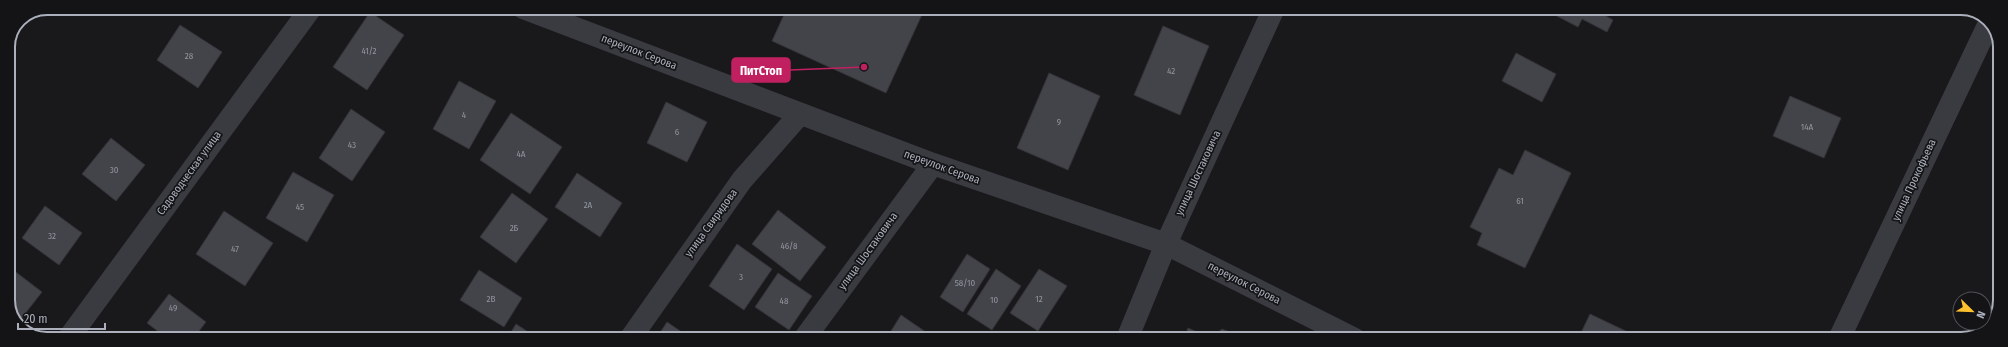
<svg xmlns="http://www.w3.org/2000/svg" width="2008" height="347" viewBox="0 0 2008 347" font-family="'Fira Sans Condensed',sans-serif">
	<rect width="100%" height="100%" fill="#19191c"/>
	<path fill="#434449" stroke="#333338" d="M229,8H246L240,16Z
		M787,8H925L886,93L772,41Z
		M1553,8H1592L1613,20L1607,32L1582,19L1578,27L1551,13Z
		M370,12L404,35L367,90L333,67Z
		M180,25L222,52L198,88L157,60Z
		M1163,26L1209,46L1180,115L1134,95Z
		M1516,53L1556,74L1542,102L1502,81Z
		M1049,73L1100,96L1068,170L1017,148Z
		M459,81L496,101L469,149L433,129Z
		M1790,96L1841,118L1824,158L1773,136Z
		M666,102L707,122L687,162L647,143Z
		M351,109L385,132L352,181L319,158Z
		M511,113L562,147L530,194L480,160Z
		M111,138L145,165L116,201L82,174Z
		M1525,150L1571,173L1525,268L1477,245L1482,233L1470,227L1499,168L1513,175Z
		M293,172L334,195L307,242L266,218Z
		M577,173L622,203L600,237L555,207Z
		M512,193L548,219L516,263L480,237Z
		M45,206L82,233L59,265L22,238Z
		M778,210L826,247L800,281L752,244Z
		M224,211L273,243L245,286L196,254Z
		M737,244L772,269L744,310L709,286Z
		M967,254L990,269L963,312L940,297Z
		M8,266L42,292L17,324L8,305Z
		M996,269L1021,286L992,330L967,314Z
		M1039,269L1067,286L1038,331L1010,313Z
		M479,270L522,298L504,327L460,300Z
		M778,273L812,296L789,330L755,307Z
		M169,294L206,322L193,339H168L147,323Z
		M1590,314L1630,333L1627,339H1578Z
		M901,315L936,339H886Z
		M667,322L692,339H656Z
		M516,324L539,339H507Z
		M1188,328L1211,338L1222,329L1242,337L1241,339H1184Z"/>
	<g fill="none" stroke-linecap="round" stroke-linejoin="round">
		<path stroke="#3a3b41" stroke-width="22" d="M523,8L933,164L1166,244L1355,339
			M68,339L311,8
			M630,339L742,180L800,114
			M804,339L933,164
			M1127,339L1166,244L1274,8
			M1839,339L1990,21"/>
	</g>
	<g text-anchor="middle" dominant-baseline="central" stroke-width="3.5" stroke-linejoin="round" paint-order="stroke">
		<g font-size="9" fill="#91959f">
			<text x="369" y="51">41/2</text>
			<text x="189" y="56">28</text>
			<text x="1171" y="71">42</text>
			<text x="464" y="115">4</text>
			<text x="1059" y="122">9</text>
			<text x="1807" y="127">14А</text>
			<text x="677" y="132">6</text>
			<text x="352" y="145">43</text>
			<text x="521" y="154">4А</text>
			<text x="114" y="170">30</text>
			<text x="1520" y="201">61</text>
			<text x="588" y="205">2А</text>
			<text x="300" y="207">45</text>
			<text x="514" y="228">2Б</text>
			<text x="52" y="236">32</text>
			<text x="789" y="246">46/8</text>
			<text x="235" y="249">47</text>
			<text x="741" y="277">3</text>
			<text x="965" y="283">58/10</text>
			<text x="491" y="299">2В</text>
			<text x="1039" y="299">12</text>
			<text x="994" y="300">10</text>
			<text x="784" y="301">48</text>
			<text x="173" y="308">49</text>
		</g>
		<g font-size="11" fill="#abb0bc" stroke="#141417">
			<text transform="translate(639 52) rotate(21)">переулок Серова</text>
			<text transform="translate(942 167) rotate(20)">переулок Серова</text>
			<text transform="translate(189 173) rotate(-54)">Садоводческая улица</text>
			<text transform="translate(1198 173) rotate(-65)">улица Шостаковича</text>
			<text transform="translate(1914 180) rotate(-65)">улица Прокофьева</text>
			<text transform="translate(711 223) rotate(-54)">улица Свиридова</text>
			<text transform="translate(868 251) rotate(-54)">улица Шостаковича</text>
			<text transform="translate(1244 283) rotate(27)">переулок Серова</text>
		</g>
	</g>
	<path d="M0 0H2008V347H0ZM47 15H1961A32 32 0 0 1 1993 47V300A32 32 0 0 1 1961 332H47A32 32 0 0 1 15 300V47A32 32 0 0 1 47 15Z" fill="#141417" fill-rule="evenodd"/>
	<path fill="none" stroke="#abb0bc" stroke-width="2" d="M47 15H1961A32 32 0 0 1 1993 47V300A32 32 0 0 1 1961 332H47A32 32 0 0 1 15 300V47A32 32 0 0 1 47 15Z"/>
	<path fill="none" stroke="#c12060" stroke-width="1.5" d="M864 67L790 70"/>
	<circle fill="#c12060" stroke="#141417" stroke-width="1.5" cx="864" cy="67" r="4"/>
	<rect fill="#c12060" stroke="#c12060" stroke-width="1.5" x="732" y="58" width="58" height="24" rx="4"/>
	<g font-size="12" text-anchor="middle" font-weight="bold" fill="#fff">
		<text x="761" y="75">ПитСтоп</text>
	</g>
	<g transform="translate(1972 311) rotate(113)"><circle r="19" fill="#141417" stroke="#505259"/>
	<path d="M0-3L7 15L0 10L-7 15Z" fill="#ffc22e"/>
	<text y="-6" font-size="11" font-weight="bold" text-anchor="middle" fill="#abb0bc">N</text>
	</g>
	<path d="M18 323v6h87v-6" fill="none" stroke="#abb0bc" stroke-width="2"/>
	<text x="24" y="323" font-size="12" fill="#abb0bc" stroke="#141417" stroke-width="3" paint-order="stroke">20 m</text>
</svg>
